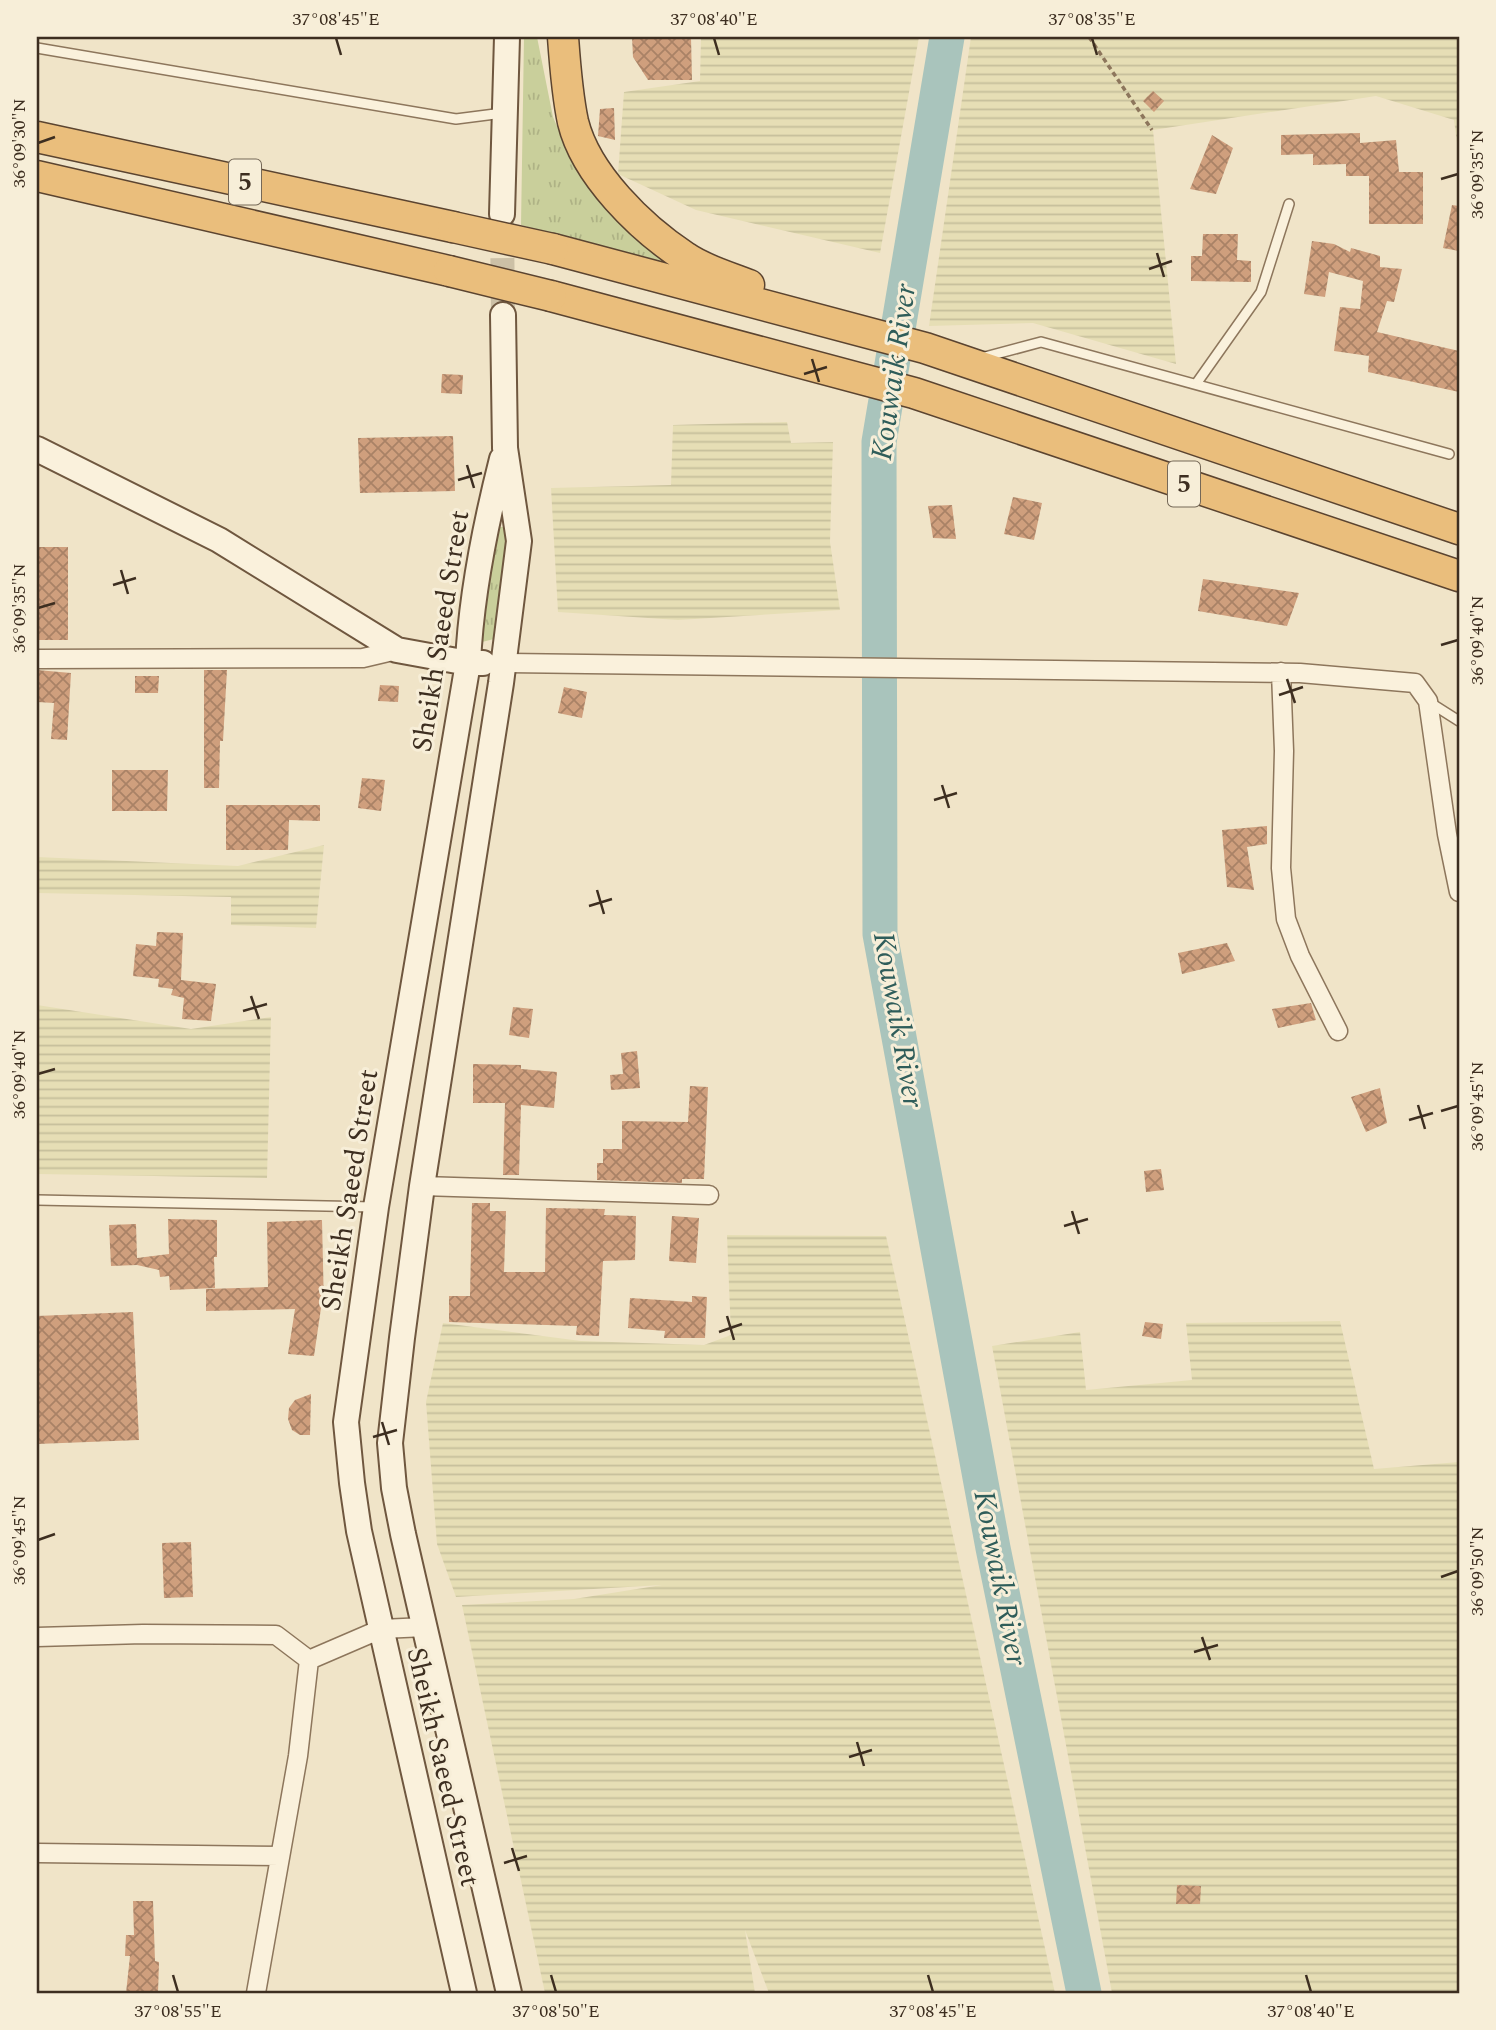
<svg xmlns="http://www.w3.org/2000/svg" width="1496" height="2030" viewBox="0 0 1496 2030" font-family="Spectral,serif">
	<defs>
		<pattern id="farmland-rules" width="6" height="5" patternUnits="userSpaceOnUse" patternTransform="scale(1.75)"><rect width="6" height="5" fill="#e6deb5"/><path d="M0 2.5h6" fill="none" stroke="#c6bf9b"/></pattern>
		<pattern id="grass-tufts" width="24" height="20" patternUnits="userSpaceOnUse" patternTransform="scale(1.75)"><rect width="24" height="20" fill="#c9cf9b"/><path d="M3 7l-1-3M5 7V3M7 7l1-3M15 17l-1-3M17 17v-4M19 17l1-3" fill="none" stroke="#aeb285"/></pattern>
		<pattern id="building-cross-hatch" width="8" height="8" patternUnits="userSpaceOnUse" patternTransform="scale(1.75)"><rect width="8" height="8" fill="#cf9f7d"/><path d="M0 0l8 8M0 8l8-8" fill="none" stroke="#a98266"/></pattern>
	</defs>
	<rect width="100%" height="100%" fill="#f0e4c8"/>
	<path fill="url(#farmland-rules)" d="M701,37H919L880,253L696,210L618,174L624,92L700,81Z
		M971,37H1459V158L1454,120L1376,96L1153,130L1176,364L1033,323L929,326Z
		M787,422L791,443L833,442L830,542L840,610L678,620L558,612L551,488L671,485L673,425Z
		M324,845L316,928L231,925V897L37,893V857L238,866Z
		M37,1005L191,1029L271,1017L267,1178L37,1174Z
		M727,1235L886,1236L1055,1993H769L745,1930L755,1993H545L462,1605L574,1599L662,1585L456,1597L437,1544L426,1402L443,1323L581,1341L704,1345L731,1335Z
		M1340,1321L1374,1469L1459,1462V1993H1112L992,1346L1080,1332L1086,1390L1192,1380L1186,1323Z"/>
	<path fill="url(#grass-tufts)" d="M524,37H537L553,117L568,152L584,178L680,271L521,225Z
		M497,527H507L508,557L498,638L482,642Z"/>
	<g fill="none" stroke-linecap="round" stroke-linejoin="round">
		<path stroke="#a9c4bc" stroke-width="35" d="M947,37L879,442L880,934L993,1548L1084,1993"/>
	</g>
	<path fill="url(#building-cross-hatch)" d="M632,37H691L692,80H648L633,57Z
		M1153,91L1164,101L1154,112L1143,101Z
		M614,108L615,140L598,136L600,109Z
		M1360,133V143L1396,140L1399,172H1423V224H1369V176H1346V164L1313,165V154L1281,155V135Z
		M1212,135L1233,148L1216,194L1190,189Z
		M1452,205L1459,206V251L1443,248Z
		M1203,234H1238L1237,260L1251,261V282L1191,281V256H1202Z
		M1312,241L1334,244L1350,252L1351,248L1380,256V267L1402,269L1394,302L1387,301L1377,332L1459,351V392L1368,372L1369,356L1334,351L1340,307L1360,309L1363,281L1329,272L1325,297L1304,294Z
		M442,374L463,375L462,394L441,393Z
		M453,436L455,491L360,493L358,438Z
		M1013,497L1042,503L1034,540L1004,534Z
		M952,505L956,539L933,538L928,506Z
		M37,547H68V640H37Z
		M1203,579L1299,593L1287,626L1198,611Z
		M37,670L71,673L67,740L51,739L54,703L37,702Z
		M204,670H227L223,741H220L219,788H204Z
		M135,676H159L158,693H135Z
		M380,685L399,686L398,702L378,701Z
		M564,687L587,692L582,718L558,713Z
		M112,770H168L167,811H112Z
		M362,778L385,780L381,811L358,808Z
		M226,805H320V821L289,820L288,850H226Z
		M1267,826V844L1247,847L1254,890L1227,887L1222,830Z
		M157,932L183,933L181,980L216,984L211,1021L182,1019L184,998L171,995L173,989L158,987L159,979L133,976L136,944L156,946Z
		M1227,943L1235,961L1182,974L1178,953Z
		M1311,1003L1316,1020L1278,1028L1272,1009Z
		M513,1007L533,1009L529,1038L509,1035Z
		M637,1051L640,1088L611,1090L610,1075L623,1074L621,1053Z
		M473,1064L521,1065V1069L557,1072L554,1108L521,1105L519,1175H503L505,1103H473Z
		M690,1086L708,1087L704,1179H682V1183L597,1180V1163H603V1149H622V1121L688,1122Z
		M1380,1088L1387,1123L1366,1132L1351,1097Z
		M1161,1169L1164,1190L1146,1192L1144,1171Z
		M472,1203H490V1211H506L504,1272H545L546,1208L605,1209L604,1215L636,1216L635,1260L603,1261L599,1336L576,1335L577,1326L449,1322V1296H470Z
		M672,1216L699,1218L696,1263L669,1261Z
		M168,1219L217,1220V1257H214L215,1288L170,1290L169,1276L160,1277L159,1270L137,1265L111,1266L109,1225L136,1224L137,1258L169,1254Z
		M322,1220L324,1308H321L314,1356L288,1354L295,1309L206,1311V1289L268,1287L267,1222Z
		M692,1296L707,1297L705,1338H664L665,1331L628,1328L630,1298L692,1302Z
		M133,1312L139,1440L37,1444V1316Z
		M1145,1322L1163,1324L1161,1339L1142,1336Z
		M311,1394L310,1435H300L292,1430L288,1419L289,1408L295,1400Z
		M191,1542L193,1597L164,1598L162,1543Z
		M1177,1885L1201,1886L1200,1904H1176Z
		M133,1901H153L155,1961L159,1962L158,1993H126L130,1956H125L126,1935H134Z"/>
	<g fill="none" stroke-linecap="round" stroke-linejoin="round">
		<path stroke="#ccc0a6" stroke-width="24" stroke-dasharray="24 12" stroke-linecap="butt" d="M502,222L503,315"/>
		<g stroke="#8d765c" stroke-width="12">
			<path id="service" d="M37,48L456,119L503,113
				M981,358L1041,342L1449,454
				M1196,384L1261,292L1289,204
				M1429,702L1459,721
				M37,1200L374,1207"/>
		</g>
		<g stroke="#8d765c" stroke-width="21">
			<path id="minor" d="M37,659L363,658L397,650
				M504,663L1300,673L1415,683L1428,701L1447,834L1459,892
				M1281,672L1284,751L1281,868L1286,919L1300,956L1338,1031
				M422,1186L709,1195
				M37,1637L143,1634L276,1635L309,1660L381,1629L426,1627
				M37,1853L280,1856
				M256,1993L298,1756L309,1660"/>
		</g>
		<g stroke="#6f573f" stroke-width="28">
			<path id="secondary" d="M502,214L507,37
				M503,315L505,448L519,541L501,683L422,1186L402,1338L390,1443L394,1488L403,1534L509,1993
				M37,449L219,540L397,650L468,663H483
				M464,1993L359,1531L352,1483L346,1422L376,1207L468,663C471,594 485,526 502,459"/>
		</g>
		<g stroke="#5b4430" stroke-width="33">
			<path id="trunk" d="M563,37C565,65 567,94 573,122C586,175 641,228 685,257C703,270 729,277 749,285
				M37,137L453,227
				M37,176L449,271
				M553,249L925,348L1459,529
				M551,296L914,393L1459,576"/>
		</g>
		<path stroke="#8d765c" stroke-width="3.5" stroke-dasharray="5 3.5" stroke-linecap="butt" d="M1089,37L1152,130"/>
		<use href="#service" stroke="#faf1dc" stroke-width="9"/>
		<use href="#minor" stroke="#faf1dc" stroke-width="18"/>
		<use href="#secondary" stroke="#faf1dc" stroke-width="24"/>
		<use href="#trunk" stroke="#eabe7c" stroke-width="30"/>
		<g stroke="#5b4430" stroke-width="33" stroke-linecap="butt">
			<path id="trunk-bridge" d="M453,227L553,249
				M449,271L551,296"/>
		</g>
		<use href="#trunk-bridge" stroke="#eabe7c" stroke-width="30"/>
	</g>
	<path fill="none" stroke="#3d2e20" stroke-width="2.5" d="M336,38L341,55M714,38L719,55M1092,38L1097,55M38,143L55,137M1441,179L1458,174M1157,253L1164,277M1149,269L1172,261M812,359L819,382M804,374L827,367M467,465L474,488M458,480L482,473M121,570L128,594M113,585L136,578M38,608L55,603M1441,645L1458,640M1287,679L1295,703M1279,695L1303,687M942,785L949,808M934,800L957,793M597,890L604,914M589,906L612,899M251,996L259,1019M243,1011L267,1004M38,1074L55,1069M1418,1105L1425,1129M1441,1111L1458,1106M1409,1120L1433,1113M1072,1211L1079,1234M1064,1226L1088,1219M727,1316L734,1340M719,1332L742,1324M382,1422L389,1445M373,1437L397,1430M38,1540L55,1534M1441,1577L1458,1571M1202,1637L1210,1660M1194,1652L1218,1645M857,1742L864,1766M849,1757L872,1750M512,1848L519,1871M504,1863L527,1856M173,1975L178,1992M551,1975L556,1992M928,1975L933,1992M1306,1975L1311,1992"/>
	<g text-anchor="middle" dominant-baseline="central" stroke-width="6" stroke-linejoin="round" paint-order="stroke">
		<g fill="#f7eed8" stroke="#756857" stroke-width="2">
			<rect x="229" y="159.5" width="32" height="45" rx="5"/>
			<rect x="1168" y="461.5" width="32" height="45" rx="5"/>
		</g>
		<g font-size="26" font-weight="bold" fill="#3d2e20">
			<text x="245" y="182">5</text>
			<text x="1184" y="484">5</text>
		</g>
		<g font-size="28" fill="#3d2e20" stroke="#f7eed8">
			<text transform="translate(441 631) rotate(-81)">Sheikh Saeed Street</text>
			<text transform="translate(350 1190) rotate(-81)">Sheikh Saeed Street</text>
			<text transform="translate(443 1767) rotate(77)">Sheikh Saeed Street</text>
		</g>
		<g font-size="30" font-style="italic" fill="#2f5d5a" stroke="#f7eed8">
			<text transform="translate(894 372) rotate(-82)">Kouwaik River</text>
			<text transform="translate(898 1020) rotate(80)">Kouwaik River</text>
			<text transform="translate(1000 1578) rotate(79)">Kouwaik River</text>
		</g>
	</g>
	<rect width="1496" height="2030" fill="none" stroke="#f7eed8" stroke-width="77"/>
	<rect x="38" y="38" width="1420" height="1954" fill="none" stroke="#3d2e20" stroke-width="2.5"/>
	<g font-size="18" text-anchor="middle" fill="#3d2e20">
		<text x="336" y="25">37°08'45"E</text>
		<text x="714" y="25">37°08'40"E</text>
		<text x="1092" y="25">37°08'35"E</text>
		<text transform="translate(19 143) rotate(-90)" y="6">36°09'30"N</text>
		<text transform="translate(1477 174) rotate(-90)" y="6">36°09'35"N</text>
		<text transform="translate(19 608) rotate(-90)" y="6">36°09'35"N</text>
		<text transform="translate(1477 640) rotate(-90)" y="6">36°09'40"N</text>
		<text transform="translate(19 1074) rotate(-90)" y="6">36°09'40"N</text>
		<text transform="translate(1477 1106) rotate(-90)" y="6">36°09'45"N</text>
		<text transform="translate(19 1540) rotate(-90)" y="6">36°09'45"N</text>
		<text transform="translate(1477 1571) rotate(-90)" y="6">36°09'50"N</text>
		<text x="178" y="2017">37°08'55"E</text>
		<text x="556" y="2017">37°08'50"E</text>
		<text x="933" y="2017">37°08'45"E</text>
		<text x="1311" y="2017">37°08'40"E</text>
	</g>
</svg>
